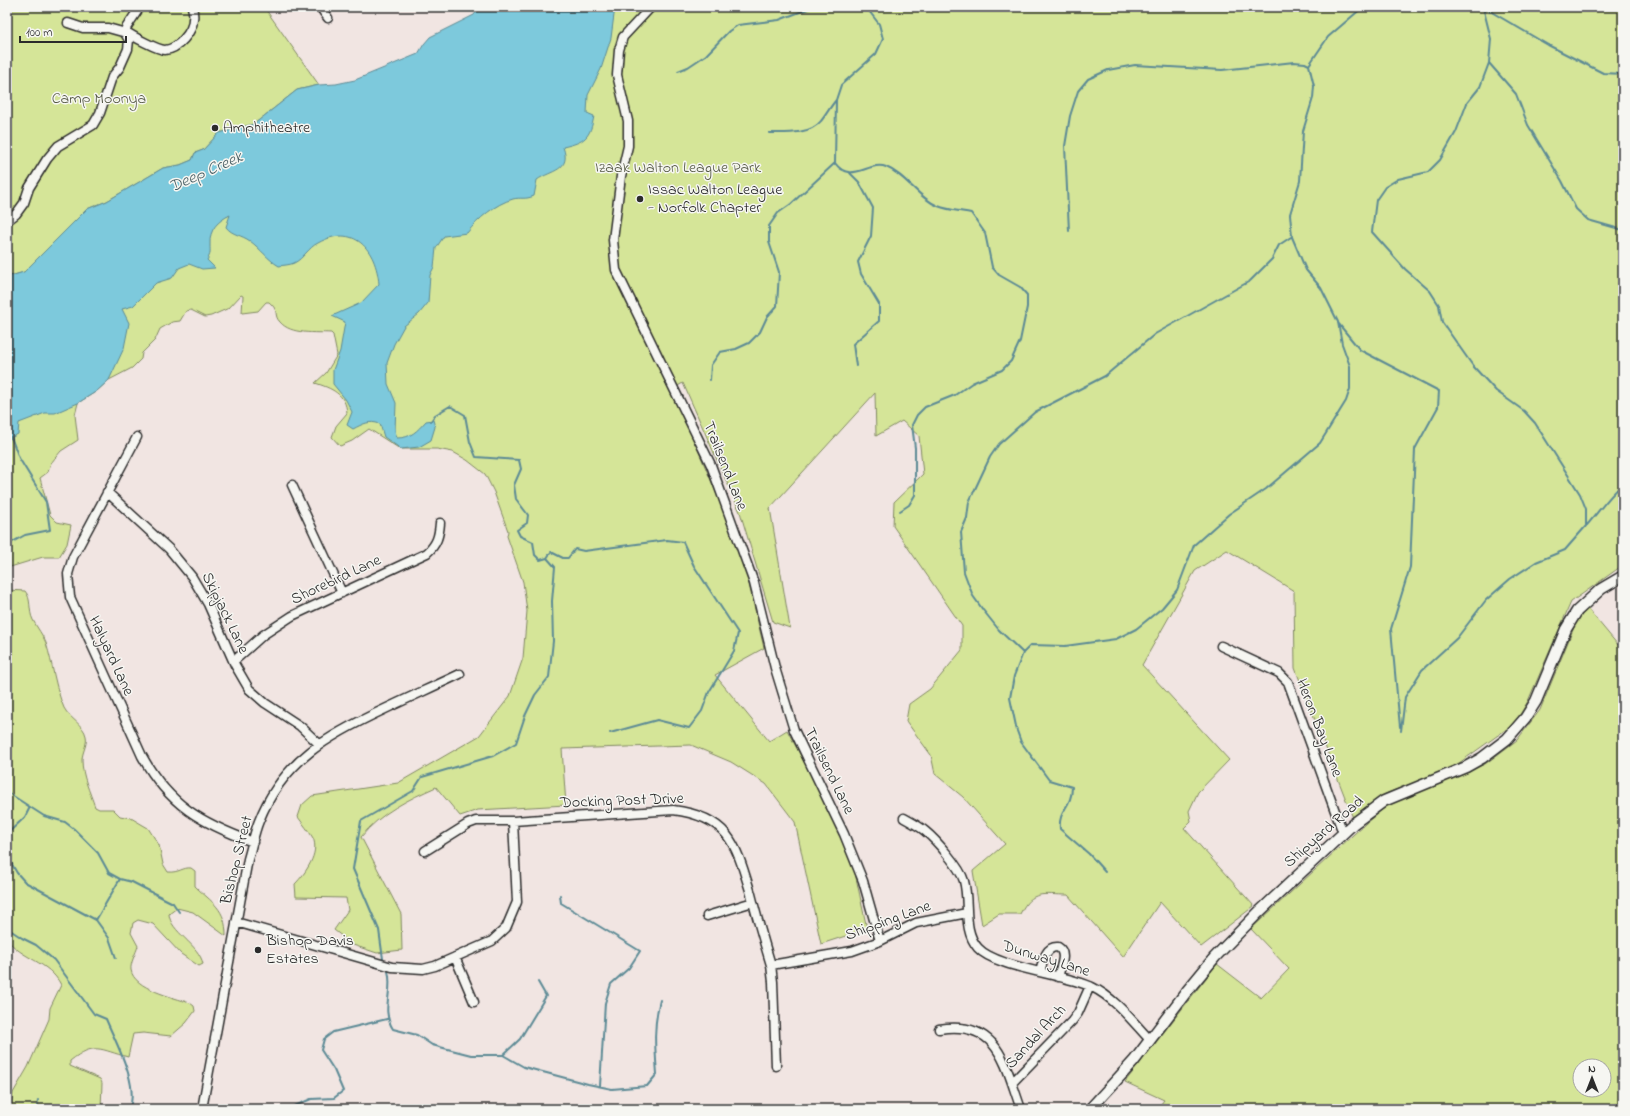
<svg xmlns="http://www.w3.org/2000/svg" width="1630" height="1116" viewBox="0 0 1630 1116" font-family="'Indie Flower',sans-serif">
	<rect width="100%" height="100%" fill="#f1e5e2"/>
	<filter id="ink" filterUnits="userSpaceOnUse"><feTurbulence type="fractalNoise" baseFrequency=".025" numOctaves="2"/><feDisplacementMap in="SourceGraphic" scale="8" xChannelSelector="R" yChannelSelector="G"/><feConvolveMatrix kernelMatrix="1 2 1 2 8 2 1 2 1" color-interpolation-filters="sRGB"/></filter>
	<g filter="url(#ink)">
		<path fill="#d5e598" stroke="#808862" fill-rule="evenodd" d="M8,7H264L319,85L297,90L254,124L219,133L203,150L195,153L192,160L180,165L163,168L107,201L87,209L24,272L7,277Z
			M574,7H1623V565L1571,602L1528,701L1515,723L1452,768L1385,794L1353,818L1295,668L1294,591L1227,550L1195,571L1142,665L1229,760L1198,792L1189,811L1191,821L1184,828L1254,906L1201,947L1160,902L1123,957L1068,895C1043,895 1032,889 1020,914H999L982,925L973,871L1005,844L963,797L935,774L931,755L906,721L909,704L930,689L962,650V626L893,526L894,502L923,474L919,436L902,421L876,436L875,393L770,508L790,628L773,622L740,512L683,383L672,389L741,551L764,648L715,675L769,741L787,730L849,845L867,929L821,944L795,822L766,784L731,762L691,745L562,749L566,805L478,810L460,816L436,787C409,799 380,813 361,837L401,914L402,950L377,953L353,945L334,930L348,910L346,898L296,897L295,884C305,874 320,853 313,838C309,831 303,824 298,817L302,805L312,796L398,783L479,736L510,696L523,658L527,611L523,582L507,536L508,531L494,492L485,474L467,460L453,452L437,449H400L369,429L352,441L340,446L332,437L336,426L347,413C346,394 331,388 315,383L326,373L337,355L333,335L331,333C315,332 291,335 280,322C273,315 280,311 269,302H266L258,311L242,313L243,296L241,295L229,308L211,316L205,317L191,310L186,311L180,321L172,322L160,329L155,340L142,353L141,359L132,368L109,380L97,391L78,403L75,415L78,440L61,451L51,463L48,472L40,478L50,515L57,522L71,525L67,544L59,557H43L7,568V373L217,222Z
			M7,590L25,591C32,599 28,610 33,620C37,628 43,635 46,643C53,665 55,687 64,708C70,719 84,725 86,736C88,744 82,752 82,760C82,776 90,792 95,807L99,809H113L120,816L131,818L148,828L159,845L163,864L168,872C179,873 183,867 191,868L195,871V886C212,903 226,908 226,936L193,912L177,908L169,914C170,932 199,944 203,964L199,966L181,954L153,924L138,920L133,923L131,933L138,946C136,953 130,963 131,970C134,989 173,997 190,1003L194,1006L195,1011L186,1023L171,1036L143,1033L133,1034L128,1057C100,1050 95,1041 70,1061V1066L100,1079L102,1083L101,1109H10L13,1093L28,1067L49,1019L50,1008L61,985C49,961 21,959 7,939Z
			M1588,609L1623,651V1109H1157L1164,1100L1125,1082L1217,964L1261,998L1289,969L1251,929L1366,823L1388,805L1485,764L1517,740L1540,710L1577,620ZM1580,1066H1604V1090H1580Z"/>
		<path fill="#7dc9dc" stroke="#5c8a95" d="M480,7H615L611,38L601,69L588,95L587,113L594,116C590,138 585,142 563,147C572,171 551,170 537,180L534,196C525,200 521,197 513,199C495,204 478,219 467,233L444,236L436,248L434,267L430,275L428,303L419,314L404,326L394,344L387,363L388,384L396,403L395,431L397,438C411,438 417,431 426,421L433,420L435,427L431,440L419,447L401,449L384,437L380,424C369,420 363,424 353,429L347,425L352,412L346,400L333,384V370L340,351L345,322L332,316L361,303L379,284C376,249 354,223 318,243C309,247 303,259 294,263C290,265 284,265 279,266C267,259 261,249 250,241C242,235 232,235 226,227L230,215C218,221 209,229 210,245C210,252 211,254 207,260L215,268L202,269L189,264L179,268L172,278L156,283L133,306L122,309L129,323L124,348L109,380L97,391L78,403L55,413H45L19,423L18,434L7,440V277L24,272L87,209L107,201L163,168L180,165L192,160L195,153L203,150L219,133L254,124L297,90L319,85L336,84L355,80L418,54L424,44L430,37L474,15Z"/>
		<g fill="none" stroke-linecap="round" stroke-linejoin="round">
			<path stroke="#5c8a95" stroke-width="2" d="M1483,7L1548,45L1603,73L1623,74
				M1489,63L1516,94L1528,125L1562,181L1576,209L1588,220L1623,230
				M678,71L688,67L706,55L729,31L738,25L779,20L813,7
				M769,133C785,133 810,135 821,121C826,115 830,107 836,100
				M835,163C851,185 870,160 886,167C906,175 918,198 938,206C948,210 960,211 971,213L985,233L992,267L999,275L1020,287L1027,295V307L1020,341L1011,361L1002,370L972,383L955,395L925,407L917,415L912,425L915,448V495L909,505L900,511
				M850,173L859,182L873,208L871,236L858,262L861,274L879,304V321L853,344L856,366
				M1069,231L1065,146L1070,116L1078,91L1088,79L1108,70L1135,65L1222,70L1294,62L1305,63L1309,65
				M1338,323L1360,350L1439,391L1438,407L1415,449L1410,567L1391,629L1400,727
				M710,380L711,365L720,352L736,349L749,343L760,332L767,317L777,306L779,272L769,242V226L778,213L791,204L835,163L836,100L841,85L876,54L883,39L879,24L866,7
				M431,421L435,415L450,406L465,415L470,442L476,457L519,460L521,469L514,485L516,499L528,515L527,523L517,530L520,536L533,542L535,555L540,560L547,558L551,552L563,558H568L575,549L584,551L667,540L683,542L694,566L738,633L734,651L709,692L702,711L689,728L657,720L610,733
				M1587,525C1599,511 1609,496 1623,484
				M7,545L25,535L50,530L46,502L19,458L11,437
				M1023,653L999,630L983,610L973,596L964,572L961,532L967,518L969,502L990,457L999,444L1035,412L1105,376L1155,334L1250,281L1272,259L1279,245L1291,237
				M1401,731L1405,697L1422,670L1457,638L1486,600L1510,579L1536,562L1565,550L1586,526V509L1580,494L1535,423L1524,411L1496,391L1473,366L1442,322L1439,305L1430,291L1405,269L1372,232L1376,200L1385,187L1398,179L1428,172L1440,160L1456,132L1467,103L1480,87L1489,63L1491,39L1483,7
				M7,792L30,807L25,817L7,834
				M30,807L44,816L65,822L74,829L98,853L109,873L120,879L132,882L163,898L173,903L179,912
				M7,856L17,873L25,882L96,920L109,938L116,958
				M1105,872L1089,854L1060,829C1058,809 1072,808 1072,787L1049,780L1021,742L1017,731L1010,698L1014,676L1023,653L1031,645L1065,646L1116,639L1136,629L1162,608L1177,590L1194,545L1229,514L1266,489L1320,443L1346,401L1350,389V366L1342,344L1338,322L1321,288L1306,270L1292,237L1290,214L1300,181L1303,131L1313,98L1314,86L1309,65L1328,37L1363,7
				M560,895L561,903L640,951L629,968L611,984L605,1003L600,1086
				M96,920L120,879
				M7,928L22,938L36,945L54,960L94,1014L106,1019C115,1041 140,1086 129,1109
				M383,959L379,930L353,869L361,821L413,791L422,777L493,756L516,743L525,716L535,695L549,677L553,641L552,601L555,567L547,558
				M388,971C394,991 380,1009 393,1029L417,1035L432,1045L471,1055H503L524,1067L588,1084L612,1089L647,1086L657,1074C655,1048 653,1026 660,1000
				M503,1055L520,1039L546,996L538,982
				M37,1109L38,1100
				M288,1109L311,1099L334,1098L343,1091L334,1070L321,1050L324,1039L333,1032L387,1019"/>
			<g stroke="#2b2b2b" stroke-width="11">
				<path id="minor" d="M320,7L328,18
					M651,7L623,37L619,50L617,75L628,121V146L621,176L613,240L616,270L711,465L754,583L775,668L794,730L844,834L863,881L880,941
					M68,23L83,28H108L126,33
					M125,31C132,36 158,50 165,50C178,49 193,32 193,19C194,16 193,11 192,7
					M7,221L16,214L24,203L29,188L47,159L58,146L93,125L100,113L112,77L120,67L128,49L129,40L126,35V28L140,7
					M137,437L73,557L68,574L70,597L142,756C169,805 201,823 253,842
					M292,485L342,593
					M107,492L169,549L192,577L208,604L235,665L249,689L265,703L300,726L319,744
					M1221,646L1279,673L1288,682L1343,833
					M234,661L263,635L292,616L427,553C437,544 439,536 440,523
					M904,818C911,822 919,826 925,831C936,840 960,867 964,881C970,903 962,930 978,948C996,968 1065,974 1092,987C1115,998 1133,1022 1150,1040
					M425,851L468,824L476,821H513L673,810C730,817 736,845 751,894C757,918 764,942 771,965L773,982L776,1066
					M707,916L753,902
					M236,922L392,967L423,969L435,966L492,941L506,928L517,902L513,821
					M455,957L474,1002
					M771,965L852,951L880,941L916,923L967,913
					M1040,972C1043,962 1045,946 1058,947C1068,953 1060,968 1058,977
					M939,1029C999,1019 1005,1065 1021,1109
					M1012,1083L1072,1021L1078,1013L1090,986
					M202,1109L248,859C252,846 254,833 259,821C283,760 329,735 385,709C410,697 435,686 460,674"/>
			</g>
			<g stroke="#2b2b2b" stroke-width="13">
				<path id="tertiary" d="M1090,1109L1134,1061L1187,991L1215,957L1258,913L1353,824L1384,801L1466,767L1482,758L1507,739L1526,717L1536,701L1566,629L1577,611L1601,589L1623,576"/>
			</g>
			<use href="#minor" stroke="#f6f6f2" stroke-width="8"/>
			<use href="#tertiary" stroke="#f6f6f2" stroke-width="10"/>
		</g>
	</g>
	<g fill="#2b2b2b" stroke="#f6f6f2" stroke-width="1.5">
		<circle cx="215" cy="128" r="4"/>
		<circle cx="640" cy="199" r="4"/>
		<circle cx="258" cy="950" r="4"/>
	</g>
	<g text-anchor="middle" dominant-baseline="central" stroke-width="3" stroke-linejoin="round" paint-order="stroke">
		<g font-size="16" fill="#565a46" stroke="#f6f6f2">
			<text x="99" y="99">Camp Moonya</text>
			<text x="678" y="168">Izaak Walton League Park</text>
		</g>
		<g font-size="16" fill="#2b2b2b" stroke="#f6f6f2" text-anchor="start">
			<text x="223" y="128">Amphitheatre</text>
			<text x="648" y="190">Issac Walton League<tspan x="648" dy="18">- Norfolk Chapter</tspan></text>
			<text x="266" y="941">Bishop Davis<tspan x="266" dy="18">Estates</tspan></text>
		</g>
		<g font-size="16" fill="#2b2b2b" stroke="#f6f6f2">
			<text transform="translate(725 466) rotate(68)">Trailsend Lane</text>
			<text transform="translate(336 580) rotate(-25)">Shorebird Lane</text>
			<text transform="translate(225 613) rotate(64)">Skipjack Lane</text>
			<text transform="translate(111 656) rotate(65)">Halyard Lane</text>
			<text transform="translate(1319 728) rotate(69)">Heron Bay Lane</text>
			<text transform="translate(829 771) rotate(64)">Trailsend Lane</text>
			<text transform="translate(622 801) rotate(-2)">Docking Post Drive</text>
			<text transform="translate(1324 832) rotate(-41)">Shipyard Road</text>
			<text transform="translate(237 860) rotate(-76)">Bishop Street</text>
			<text transform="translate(888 921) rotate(-20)">Shipping Lane</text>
			<text transform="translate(1046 959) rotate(17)">Dunway Lane</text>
			<text transform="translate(1036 1037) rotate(-47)">Sandal Arch</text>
		</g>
		<g font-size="17" font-style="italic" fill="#445a60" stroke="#f6f6f2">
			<text transform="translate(206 172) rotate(-24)">Deep Creek</text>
		</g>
	</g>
	<rect width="1630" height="1116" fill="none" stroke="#f6f6f2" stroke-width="24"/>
	<rect x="12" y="12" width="1606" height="1092" fill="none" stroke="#2b2b2b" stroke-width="1.5" filter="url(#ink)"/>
	<g transform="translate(1592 1078)"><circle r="19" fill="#f6f6f2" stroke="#a5a5a2"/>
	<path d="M0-3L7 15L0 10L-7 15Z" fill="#2b2b2b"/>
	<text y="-6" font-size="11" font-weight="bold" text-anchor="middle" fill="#2b2b2b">N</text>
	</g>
	<path d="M20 36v6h106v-6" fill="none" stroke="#2b2b2b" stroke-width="2"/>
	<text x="26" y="36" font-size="12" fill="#2b2b2b" stroke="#f6f6f2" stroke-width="3" paint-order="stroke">100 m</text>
</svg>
